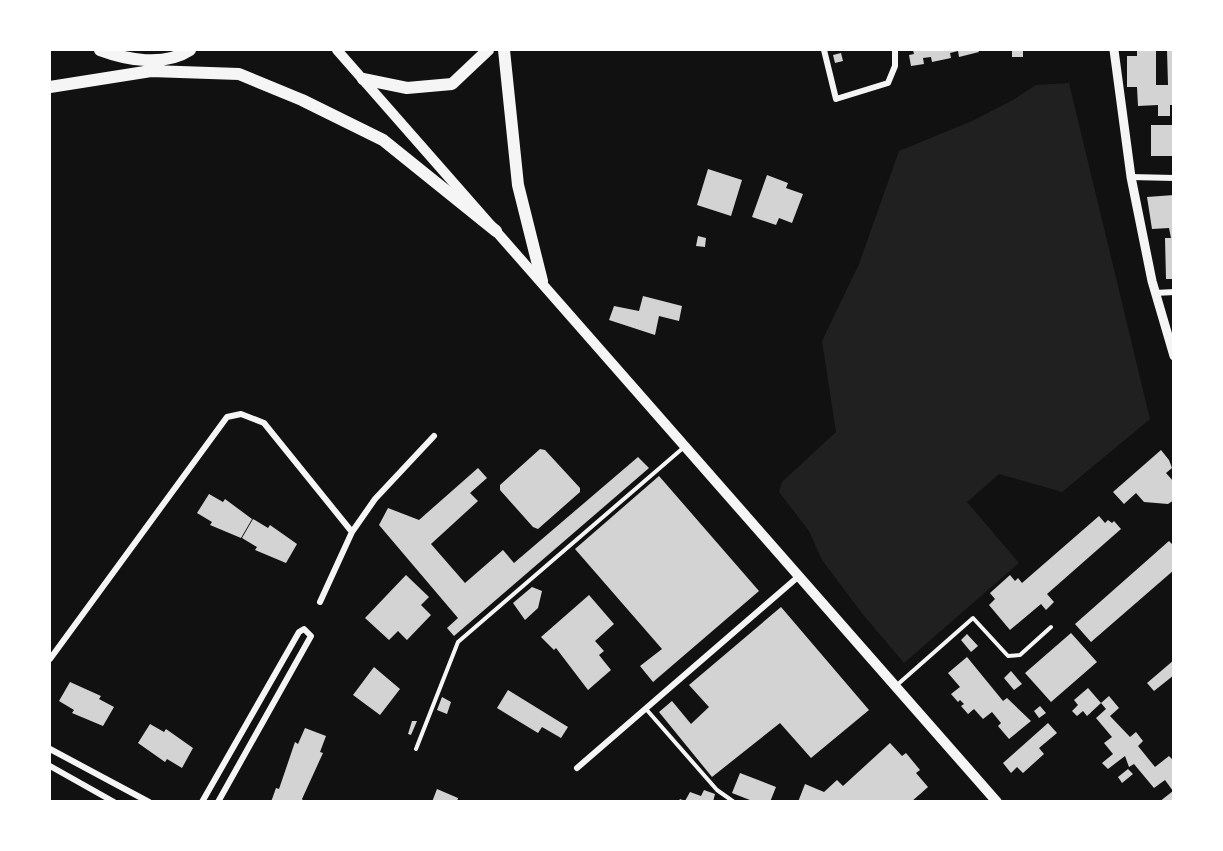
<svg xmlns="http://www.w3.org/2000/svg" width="1223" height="851" viewBox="0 0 1223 851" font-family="'Public Sans',sans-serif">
	<rect width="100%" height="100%" fill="#111"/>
	<path fill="#202020" d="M1069,83L1150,419L1062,492L999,474L967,502L1019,563L904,663L861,612L822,560L809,531L779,492L782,482L836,432L822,341L859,264L899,151L972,121L1013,100L1036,85Z"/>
	<path fill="#d3d3d3" d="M913,50H978L979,52L959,57L958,51L950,53L951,58L932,62L931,57L923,58L924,64L911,66L909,55L914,54Z
		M1012,50H1023V57H1012Z
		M1137,50H1156V85H1168L1167,50H1174V105H1170V116H1158V105L1138,106L1137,87H1127V56H1137Z
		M841,53L843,61L835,63L833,55Z
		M1151,125H1174V156H1151Z
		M708,169L742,180L731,216L697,205Z
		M767,175L788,183L786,188L803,194L792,223L779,218L776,225L752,217Z
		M1174,195V279H1166L1165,238H1171L1169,228L1152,229L1147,197Z
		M698,236L706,238L705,247L696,246Z
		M643,296L682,306L679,321L659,316L655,335L609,320L614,306L639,311Z
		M540,449L545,450L580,488V492L538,529L533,527L500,490V485Z
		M1161,450L1169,460L1172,468L1166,473L1174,482V500L1168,504L1144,502L1136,493L1124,504L1113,492Z
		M638,457L649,468L454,636L447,628L458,618L379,525L388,508L419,520L478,468L487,478L470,493L478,501L431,544L465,583L503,550L514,563Z
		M659,476L759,591L653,682L640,666L662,649L575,549Z
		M209,494L223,502L225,499L252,519L241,538L210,525L212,522L197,513Z
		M1099,516L1105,523L1108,520L1112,523L1114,521L1121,529L1047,594L1054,602L1046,610L1041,604L1010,630L989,605L995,599L990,593L1010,575L1015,581L1018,578L1022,583Z
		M253,519L268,528L270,525L297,544L286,563L255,550L257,547L242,538Z
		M1169,541L1174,546V570L1091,642L1075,624Z
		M406,575L429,597L421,605L431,615L407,640L398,631L389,640L365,618Z
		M532,587L542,591L538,608L525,620L513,603Z
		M589,595L614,624L595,641L604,651L599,655L611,670L588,690L556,648L554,650L541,637Z
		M781,607L869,710L811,758L780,723L712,777L659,712L672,701L691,724L709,707L689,685Z
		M1071,633L1097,662L1051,702L1025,673Z
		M967,634L978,646L971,652L961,640Z
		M967,657L1003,701L1007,698L1031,721L1009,739L998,726L1001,723L992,712L983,719L974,709L968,714L961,706L964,704L960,700L958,702L951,694L960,687L948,673Z
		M1174,660V675L1154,691L1147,683Z
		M374,667L400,689L380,715L353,695Z
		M1011,671L1022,684L1014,690L1004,678Z
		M70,682L101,696L99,699L114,707L103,726L72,713L74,710L59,701Z
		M1088,688L1101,703L1109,696L1119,708L1110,716L1130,737L1136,732L1143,741L1138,746L1155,767L1169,756L1174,761V802H1159L1173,791L1165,780L1154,788L1134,764L1129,767L1125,756L1108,769L1102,763L1113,754L1104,743L1112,737L1096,718L1106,709L1101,703L1087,716L1083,711L1077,716L1072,711L1078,705L1074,700Z
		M508,690L568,727L561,738L542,727L538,733L497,708Z
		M442,697L451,702L447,714L437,710Z
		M1040,706L1046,713L1039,718L1034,711Z
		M412,721H417L411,735L408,734Z
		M1048,723L1057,733L1039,748L1044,754L1023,773L1017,767L1011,773L1003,763Z
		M150,724L164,732L166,729L193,748L182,768L167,759L165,762L138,743Z
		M305,728L326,736L320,752L323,753L302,799L304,802H271L276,788L279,789L295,742L298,744Z
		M890,743L902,756L906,753L920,770L916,773L928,787L911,802H798L805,784L824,792L837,780L843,786Z
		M1128,769L1133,774L1122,783L1118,777Z
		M740,773L776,787L770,802H755L732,793Z
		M437,789L458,798L457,802H432Z
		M704,790L715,794L713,802H678L680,799L685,801L690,792L701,796Z"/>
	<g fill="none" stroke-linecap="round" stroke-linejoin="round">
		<path stroke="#f5f5f5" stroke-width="4" d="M897,685L973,618L1008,656L1020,655L1051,627
			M646,709L717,790L734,802
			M416,749L458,642L683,448"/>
		<path stroke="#f5f5f5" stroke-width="6" d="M824,50L836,99L888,83L895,66V50
			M1131,177L1174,178
			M1155,293L1174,292
			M352,532L375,499L434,436
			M50,659L227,417L241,414L264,423L352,532L320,602
			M50,749L149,802
			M50,766L114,802
			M577,768L799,576
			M202,802L299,632L304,629L311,636L218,802"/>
		<path stroke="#f5f5f5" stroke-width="9" d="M1114,50L1131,177L1152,281L1174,356"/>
		<path stroke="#f5f5f5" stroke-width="10" d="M337,50L997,802"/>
		<path stroke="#f5f5f5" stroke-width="12" d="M100,50C127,60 164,67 190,50
			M504,50L518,185L542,281
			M363,79L407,88L452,84L488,50
			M50,87L151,71L239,74L302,100L383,140L496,231"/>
	</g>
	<rect width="1223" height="851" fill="none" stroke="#ffffff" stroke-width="102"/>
</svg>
